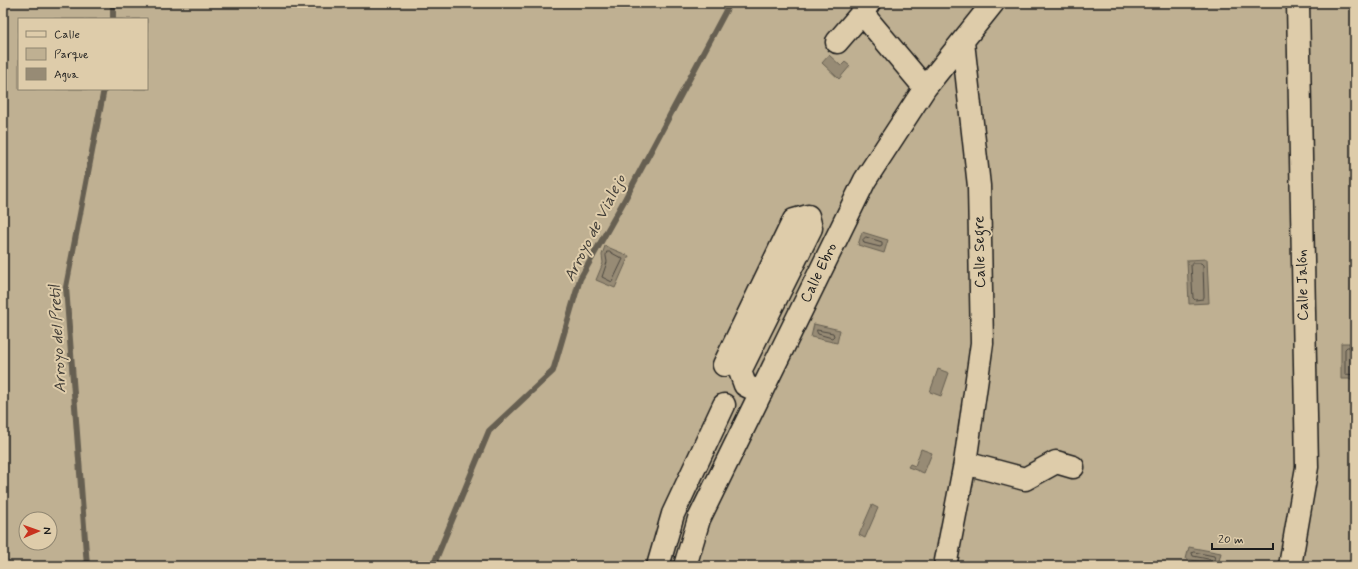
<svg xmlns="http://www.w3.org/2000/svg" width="1358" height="569" viewBox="0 0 1358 569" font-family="Mynerve,sans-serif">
	<rect width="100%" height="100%" fill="#deccaa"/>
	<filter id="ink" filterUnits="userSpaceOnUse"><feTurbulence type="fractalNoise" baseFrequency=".025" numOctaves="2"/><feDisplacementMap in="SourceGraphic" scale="8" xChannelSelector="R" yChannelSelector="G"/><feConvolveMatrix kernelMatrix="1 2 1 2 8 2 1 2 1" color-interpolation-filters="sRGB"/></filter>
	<g filter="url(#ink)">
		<path fill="#bfb092" stroke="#6e6657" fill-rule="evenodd" d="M3,3H1355V566H3ZM19,19H147V89H19ZM26,519H50V543H26Z"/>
		<path fill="#978b75" stroke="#665f51" d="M829,55L841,66L845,62L850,66L839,79L822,63Z
			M862,232L888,240L884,253L858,245Z
			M605,246L629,256L615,288L596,280L603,263L602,255Z
			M1207,259L1209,303L1189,304L1187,260Z
			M814,324L840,330L837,343L811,337Z
			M1341,343H1355V379H1341Z
			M938,369L949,373L941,396L930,392Z
			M921,449L932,453L924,473L908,467L910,464L915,466Z
			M872,505L878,508L865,538L859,535Z
			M1189,547L1221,553L1218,565L1186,559Z"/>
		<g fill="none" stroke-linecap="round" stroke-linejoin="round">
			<path stroke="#4d4840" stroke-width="1" d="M866,237L882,242V246L880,247L864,243L863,240Z
				M607,252H610L623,259L612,282L602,277L607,262L606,256Z
				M1193,263H1201L1203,265L1204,297L1203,299L1195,300L1193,298L1191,265Z
				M817,330L833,333L834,336L832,338L818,334L817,332Z
				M1355,347H1347L1345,349V374L1355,375
				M1194,552L1214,556L1215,559L1213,560L1193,556L1192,553Z"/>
			<path stroke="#665f51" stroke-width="6" d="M113,19V3
				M87,566L66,287L104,89
				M433,566L489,431L553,371L580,279L624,201L730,3"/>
			<g stroke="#1c1c1c" stroke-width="25">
				<path id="minor" d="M869,3L862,13L925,88
					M837,42L862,13
					M724,365L794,220L808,216L811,228L740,371L745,385L761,393
					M965,463L1025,479L1056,462L1073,467
					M658,566L673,514L724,405
					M685,566L699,519L865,180L925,88L993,3
					M945,566L965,463L982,343L979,186L963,42
					M1290,566L1307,467L1298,3"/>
			</g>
			<use href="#minor" stroke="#deccaa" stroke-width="22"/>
		</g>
	</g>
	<g text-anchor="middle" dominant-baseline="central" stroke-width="4" stroke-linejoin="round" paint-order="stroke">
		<g font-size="15" fill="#1c1c1c" stroke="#deccaa">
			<text transform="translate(980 252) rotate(-91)">Calle Segre</text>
			<text transform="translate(819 273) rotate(-64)">Calle Ebro</text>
			<text transform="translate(1303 285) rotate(-91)">Calle Jalón</text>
		</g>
		<g font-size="16" font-style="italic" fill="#413d37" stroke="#deccaa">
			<text transform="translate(595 228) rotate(-63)">Arroyo de Vialejo</text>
			<text transform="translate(58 339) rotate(-93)">Arroyo del Pretil</text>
		</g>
	</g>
	<rect width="1358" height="569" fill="none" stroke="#deccaa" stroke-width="16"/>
	<rect x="8" y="8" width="1342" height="553" fill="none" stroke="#1c1c1c" stroke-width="1.5" filter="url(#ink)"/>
	<rect x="18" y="18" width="130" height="72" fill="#deccaa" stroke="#908671"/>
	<rect x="26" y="31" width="20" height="6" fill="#deccaa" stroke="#908671"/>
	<text x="54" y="38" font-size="12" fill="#1c1c1c">Calle</text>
	<rect x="26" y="48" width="20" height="12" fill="#bfb092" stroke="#908671"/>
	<text x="54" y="58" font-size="12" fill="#1c1c1c">Parque</text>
	<rect x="26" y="68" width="20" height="12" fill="#978b75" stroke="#908671"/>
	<text x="54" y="78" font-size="12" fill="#1c1c1c">Agua</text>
	<g transform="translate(38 531) rotate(88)"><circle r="19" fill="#deccaa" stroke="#908671"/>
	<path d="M0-3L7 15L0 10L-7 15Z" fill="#c8321e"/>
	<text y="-6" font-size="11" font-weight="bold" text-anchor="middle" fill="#1c1c1c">N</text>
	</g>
	<path d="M1212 543v6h61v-6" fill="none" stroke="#1c1c1c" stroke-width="2"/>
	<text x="1218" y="543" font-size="12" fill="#1c1c1c" stroke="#deccaa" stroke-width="3" paint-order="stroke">20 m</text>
</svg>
